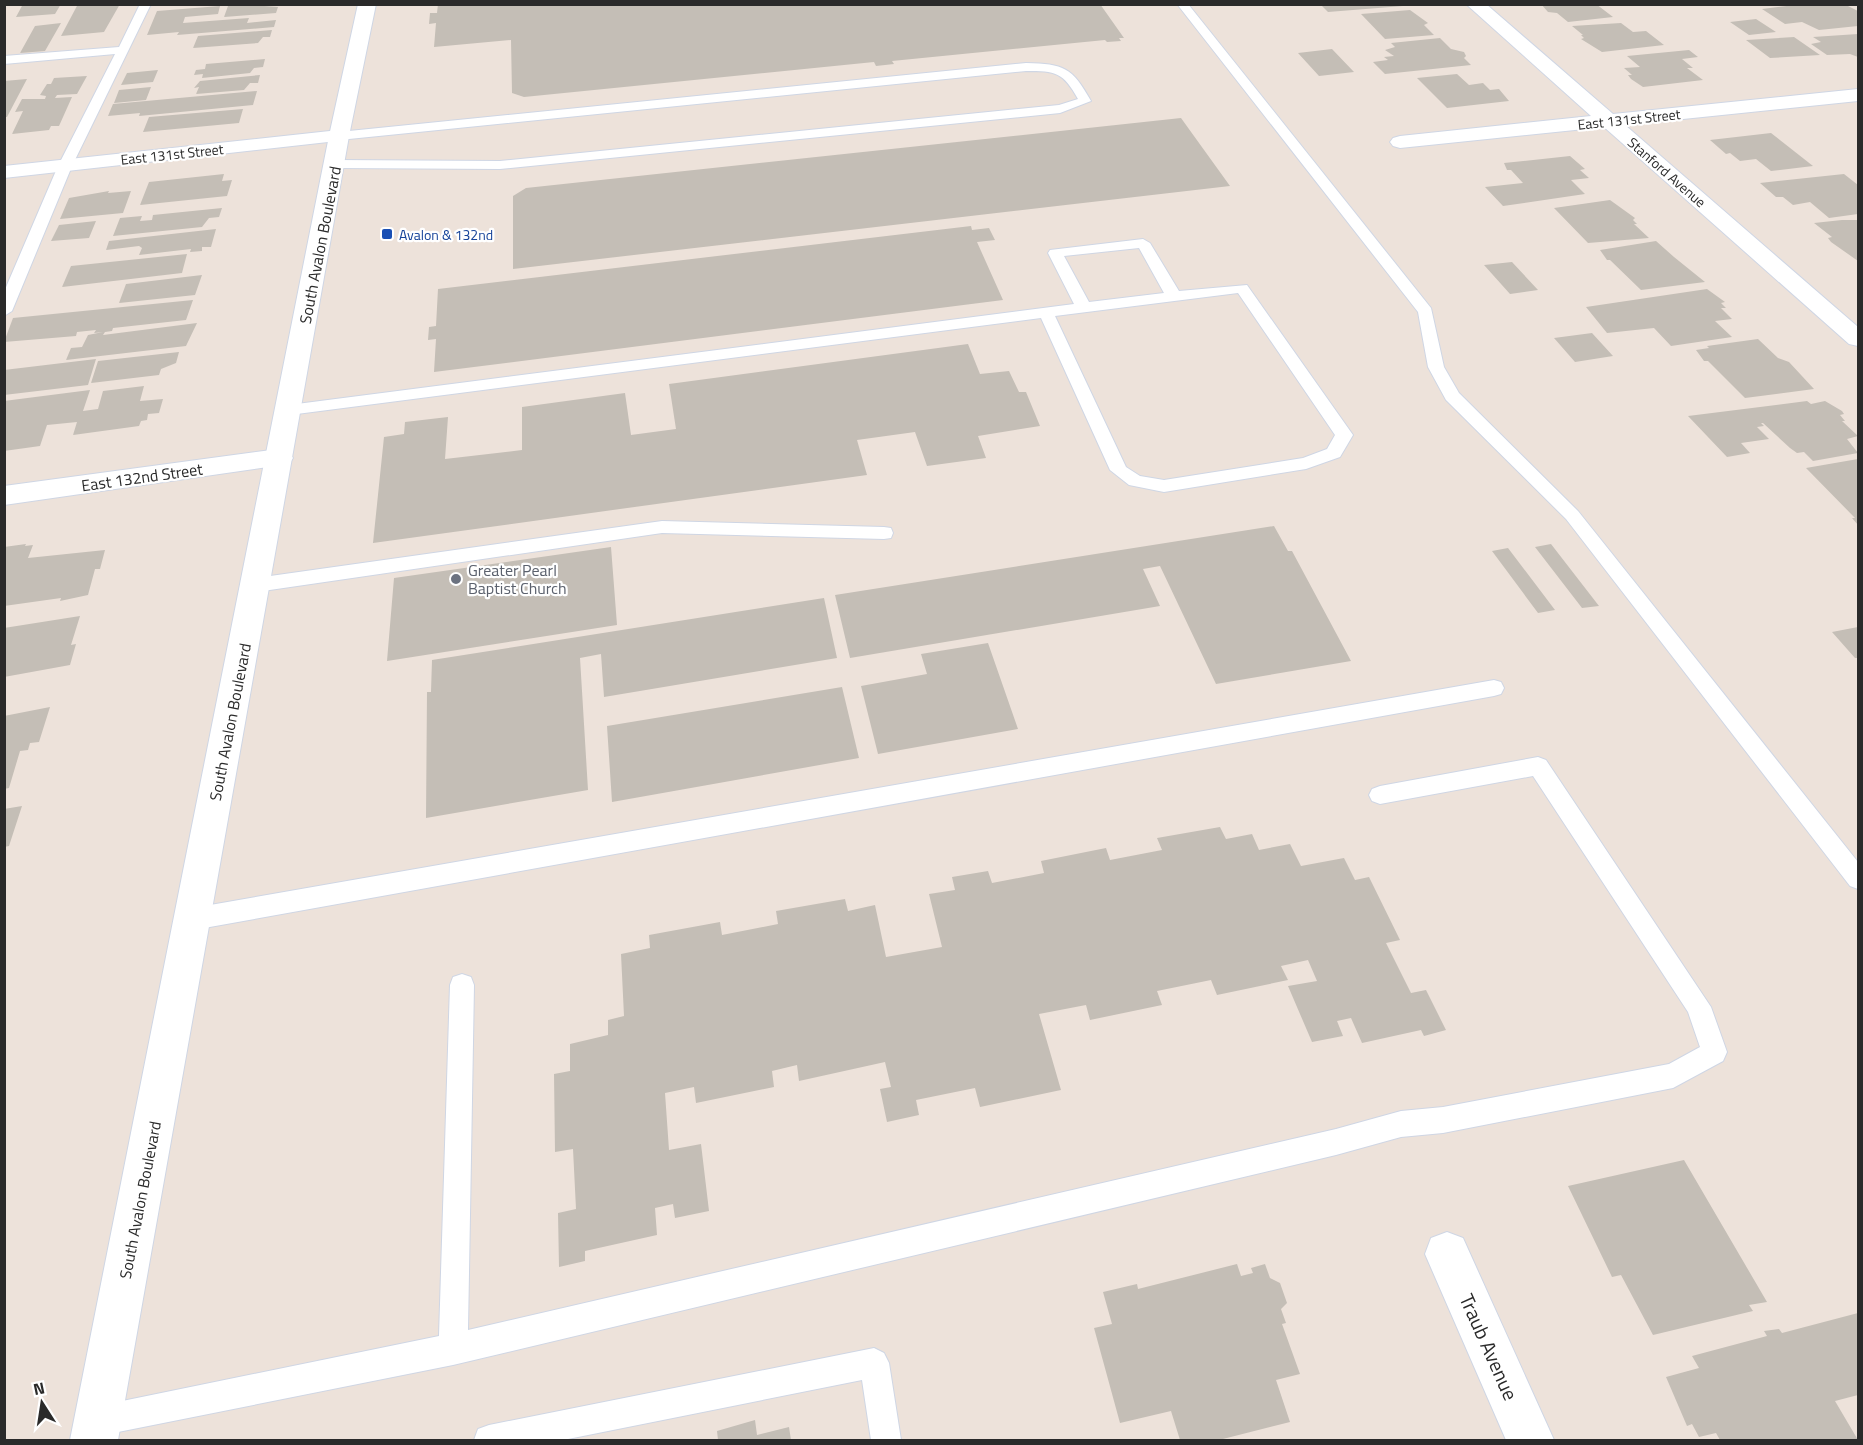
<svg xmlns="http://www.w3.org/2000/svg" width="1863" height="1445" viewBox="0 0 1863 1445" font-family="'Titillium Web',sans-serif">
	<rect width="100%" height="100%" fill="#ede2da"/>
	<path fill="#c4beb6" d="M23,4H61L55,14L16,17Z
		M78,4H120L104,32L61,36Z
		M438,4H1100L1124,38H1119L1121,41L1107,42L1105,40L892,61L894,64L876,66L874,62L524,97L512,93L511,40L434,47L436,23L429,24L430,13H437Z
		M1320,4H1402L1403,6L1328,12Z
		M1541,4H1596L1613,17L1568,22L1557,13L1548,12Z
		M1844,4L1858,11V26L1819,30L1802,22L1785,24L1762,9L1795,5Z
		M250,5L278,7L276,13L224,17L228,6Z
		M220,6L218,14L185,17L183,23L249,18L247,23L276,20L274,27L177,35L179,32L147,35L157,11Z
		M1410,10L1428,23L1424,25L1434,35L1385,39L1361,14Z
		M1756,19L1776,32L1749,35L1730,22Z
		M61,23L45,51L20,53L35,26Z
		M1621,23L1633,32L1646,31L1664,45L1602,52L1581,39L1584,38L1581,35H1583L1572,26Z
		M272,30L270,37H263L258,43L193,48L198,36Z
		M1858,34V57L1850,54L1827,55L1811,44L1821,42L1813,37Z
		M1794,37L1820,55L1770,58L1746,40Z
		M1440,38L1451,49L1464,52L1466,56L1464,58L1471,65L1385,74L1373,62L1388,60L1384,57L1394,56L1385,50L1395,47L1391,43Z
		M1332,49L1354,72L1319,76L1298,53Z
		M1689,50L1698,57L1682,59L1693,68H1687L1703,80L1643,87L1631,79L1628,75H1632L1624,68L1640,67L1627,56Z
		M265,59L263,67L254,68L250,73L202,78L203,74L194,75L196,70L205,69L206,64Z
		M158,70L153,82L121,85L127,73Z
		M1457,74L1469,85L1483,83L1490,90L1499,89L1509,101L1447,108L1417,78Z
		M260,75L258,83H250L244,90L196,94L199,87L194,88L200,81Z
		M87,76L77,94L57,95L55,98L72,97L59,126H51L49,130L12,134L23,111L15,112L22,99H45L46,96L40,95L47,84H51L54,78Z
		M27,79L7,117H4V81Z
		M151,87L146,100L114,103L119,90Z
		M257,91L253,105L139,116L140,113L108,116L113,104Z
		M243,109L239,123L143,132L149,117Z
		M1181,118L1230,186L513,269V196L526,188Z
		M1771,133L1813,166L1771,171L1756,159L1740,161L1730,153L1726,154L1710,140Z
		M1570,156L1585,169L1580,170L1589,178L1571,180L1585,194L1503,206L1485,187L1523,183L1511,170H1507L1504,163Z
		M224,174L222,181L232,180L227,196L140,205L149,182Z
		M1844,174L1858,185V214L1829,218L1810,202L1793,205L1783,197H1776L1760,183Z
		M109,191L108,193L131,191L123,213L60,219L69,198Z
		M1610,200L1635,218L1633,220L1637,224H1634L1649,238L1588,243L1554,208Z
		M222,208L219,217L209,218L202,227L113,236L120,218L142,216L140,221L152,220L153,215Z
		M1842,220H1858V261L1831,242L1828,238L1832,237L1814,223Z
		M96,221L89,238L51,241L59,225Z
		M971,226L972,230L989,228L995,240L977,242L1003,300L434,372L436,339L428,340L429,327L436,326L438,289Z
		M216,229L211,247H202V251L190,252L191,249L139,255L142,248L139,246L106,250L109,241Z
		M1656,241L1674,257L1705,282L1641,290L1610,260H1607L1600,250Z
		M187,254L182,273L62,287L71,266Z
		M1512,262L1538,290L1510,294L1484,265Z
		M202,275L195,295L119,303L126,284Z
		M1707,289L1725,302L1721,303L1726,308H1721L1732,319L1715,321L1732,337L1671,346L1654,328L1607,333L1586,307Z
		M193,300L186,320L113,328L112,331L105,332L103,335L197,323L186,346L66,360L71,348L82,347L88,335L103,332L94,333L96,330L77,332L76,336L4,342L13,318Z
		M1592,333L1613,356L1575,362L1554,338Z
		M1758,339L1778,358L1789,362L1814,389L1745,398L1708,361H1704L1696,350L1709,348L1707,346Z
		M968,344L980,374L1009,371L1019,392H1026L1040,426L978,436L986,458L927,466L915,432L857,440L867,475L373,543L384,437L404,434L405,422L448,417L445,459L522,450V407L625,393L631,435L676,429L669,384Z
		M179,352L176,363L161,369L159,375L91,383L98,361Z
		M96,359L88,385L4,395V370Z
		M144,386L140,401L163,399L159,413L148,414L147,420L141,421L139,426L73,435L77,422L47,425L40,446L4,451V401L90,390L83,411L98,409L103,391Z
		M1807,401L1811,404L1825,401L1842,411L1844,414L1840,415L1845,421H1842L1858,436L1847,439L1858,453L1813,461L1804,452L1797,453L1790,448L1763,423H1761L1764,426L1757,427L1769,439L1741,443L1750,453L1727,457L1688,416Z
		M1858,459V525L1852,518H1855L1806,468Z
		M1274,526L1288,551H1292L1351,661L1216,684L1160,566L1143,569L1160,606L850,658L835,595Z
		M26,544L25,546L33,545L28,558L105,550L100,569H95L88,595L60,601L61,598L4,606V547Z
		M1551,544L1599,606L1582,608L1535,547Z
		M611,547L617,625L387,661L394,578Z
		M1508,548L1555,610L1538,613L1492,551Z
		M824,598L837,658L604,697L601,654L580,658L588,790L426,818L427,692H431L432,660Z
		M80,616L71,645L76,644L70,665L4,677V628Z
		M1858,627V658H1855L1832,632Z
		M988,643L1018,729L878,754L861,686L927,674L921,654Z
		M842,687L859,758L612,802L607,726Z
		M50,707L39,742L30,743L28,750L20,751L9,788L4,789V716Z
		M22,806L9,846L4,847V809Z
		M1220,827L1226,839L1252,834L1259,850L1290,844L1301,866L1344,858L1355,880L1369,877L1400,940L1386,943L1411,993L1426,990L1446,1030L1424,1036L1421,1030L1362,1043L1351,1018L1337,1021L1343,1036L1312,1042L1288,986L1317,981L1308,960L1281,966L1288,980L1217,995L1211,980L1157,991L1162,1005L1090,1020L1086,1005L1039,1014L1061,1090L980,1107L975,1088L916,1100L919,1115L887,1122L880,1089L891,1087L885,1062L799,1081L797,1065L772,1071L774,1087L696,1103L694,1087L665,1093L669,1150L701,1144L709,1211L675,1218L673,1204L655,1208L657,1235L585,1251V1261L559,1267L558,1213L576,1209L573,1149L555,1152L554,1074L570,1071V1044L608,1035V1020L624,1016L621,954L650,948L649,935L720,922L722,935L778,924L776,911L845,899L848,911L875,905L886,957L942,947L929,894L955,890L952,877L988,871L992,883L1044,873L1041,861L1106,848L1110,860L1162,850L1157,838Z
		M1684,1160L1767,1302L1749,1305L1753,1311L1653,1335L1621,1275L1612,1277L1568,1186Z
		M1237,1264L1241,1276L1253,1273L1251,1268L1265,1264L1270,1278L1280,1283L1287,1303L1281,1309L1286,1323L1282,1324L1300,1374L1276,1380L1290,1422L1219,1440H1180L1171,1411L1120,1423L1094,1328L1112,1324L1103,1292L1137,1284L1138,1289Z
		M1858,1313V1395L1835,1401L1858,1440H1720L1716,1433L1699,1437L1692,1424L1687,1426L1666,1377L1699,1368L1692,1356L1767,1336L1764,1331L1779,1329L1782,1333Z
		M755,1420L757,1435L789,1427L791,1440H718L717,1431Z"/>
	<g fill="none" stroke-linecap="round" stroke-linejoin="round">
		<g stroke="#cfd6e4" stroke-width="2">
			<path id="service" d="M140,4H151L72,166L12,311L4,316V292L58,166L115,54L4,64V56L119,47Z
				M1177,4H1188L1431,308L1444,367L1459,393L1578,511L1858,862V889L1850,886L1566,519L1446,400L1428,367L1418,312Z
				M1026,63C1064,64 1072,67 1091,101L1060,113L500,169L335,168L328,164L335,160L500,161L1059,105L1078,99C1063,72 1056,71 1026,71L339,140L332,136L339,132Z
				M1143,239L1150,243L1179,291L1247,285L1353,435L1340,457L1306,469L1164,492L1129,485L1110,470L1041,318L289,415L281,410L289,405L1074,304L1048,253L1050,250ZM1139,248L1164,293L1089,302L1064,256ZM1238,293L1335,435L1327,449L1303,458L1164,480L1140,476L1126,467L1055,316Z
				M662,521L884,527L891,528L893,533L891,538L884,539L662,533L256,592L249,590L246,585L249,580L256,578Z
				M1494,680L1501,682L1504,688L1501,694L1494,696L193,930L185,926L181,919L185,912L193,908Z
				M1538,757L1546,760L1711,1007L1727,1052L1723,1061L1673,1088L1443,1133L1401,1137L1336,1155L453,1365L98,1436L87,1432L83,1421L87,1410L98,1406L439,1336L450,985L453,977L462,974L471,977L474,985L468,1330L1336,1129L1401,1111L1443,1107L1669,1064L1700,1047L1688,1012L1533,776L1380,804L1372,801L1369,795L1372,789L1380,786Z
				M874,1348L884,1353L889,1363L901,1440H871L862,1380L563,1440H474L478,1429L489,1425Z"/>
		</g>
		<g stroke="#cfd6e4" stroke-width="2">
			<path id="minor" d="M1466,4H1486L1613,114L1858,89V101L1625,125L1858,327V346L1849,344L1604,127L1400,148L1393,146L1390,142L1393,138L1400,136L1591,116Z
				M339,130L346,132L349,136L346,140L4,178V166Z
				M279,449L289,452L293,458L289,464L4,505V486Z
				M1447,1232L1463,1238L1554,1440H1506L1425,1254L1431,1238Z"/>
		</g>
		<g stroke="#cfd6e4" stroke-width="2">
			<path id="secondary" d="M358,4H376L349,136L118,1440H70L329,136Z"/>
		</g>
		<use href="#service" fill="#fff" fill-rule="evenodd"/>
		<use href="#minor" fill="#fff" fill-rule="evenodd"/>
		<use href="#secondary" fill="#fff" fill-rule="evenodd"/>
	</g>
	<rect fill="#1a4fb4" stroke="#fff" stroke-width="2" x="381" y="228" width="12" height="12" rx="3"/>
	<circle fill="#6b7280" stroke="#fff" stroke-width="2" cx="456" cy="579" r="6"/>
	<g text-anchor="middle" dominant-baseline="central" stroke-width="4.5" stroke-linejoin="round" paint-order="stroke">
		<g font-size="14" fill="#2a2a2a" stroke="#fff">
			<text transform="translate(1629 119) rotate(-6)">East 131st Street</text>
			<text transform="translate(172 154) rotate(-6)">East 131st Street</text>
			<text transform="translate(1667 172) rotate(41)">Stanford Avenue</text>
		</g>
		<g font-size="14" fill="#164399" stroke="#fff" text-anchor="start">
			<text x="399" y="234">Avalon &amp; 132nd</text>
		</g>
		<g font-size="16" fill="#2a2a2a" stroke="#fff">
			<text transform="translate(320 245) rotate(-79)">South Avalon Boulevard</text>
			<text transform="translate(142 477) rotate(-8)">East 132nd Street</text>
			<text transform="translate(230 722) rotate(-79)">South Avalon Boulevard</text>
			<text transform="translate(140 1200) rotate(-79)">South Avalon Boulevard</text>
		</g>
		<g font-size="16" fill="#5b616d" stroke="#fff" text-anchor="start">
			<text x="468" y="570">Greater Pearl<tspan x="468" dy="18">Baptist Church</tspan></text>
		</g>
		<g font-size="20" fill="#2a2a2a" stroke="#fff">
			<text transform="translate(1489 1347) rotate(66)">Traub Avenue</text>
		</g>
	</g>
	<rect width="1863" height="1445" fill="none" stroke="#2a2a2a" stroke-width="12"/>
	<g transform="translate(42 1403) rotate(348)" stroke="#ffffff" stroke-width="4.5" paint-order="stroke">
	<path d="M0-4.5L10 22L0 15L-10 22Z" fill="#2a2a2a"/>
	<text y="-9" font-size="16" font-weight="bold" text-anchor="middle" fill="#2a2a2a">N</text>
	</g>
</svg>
